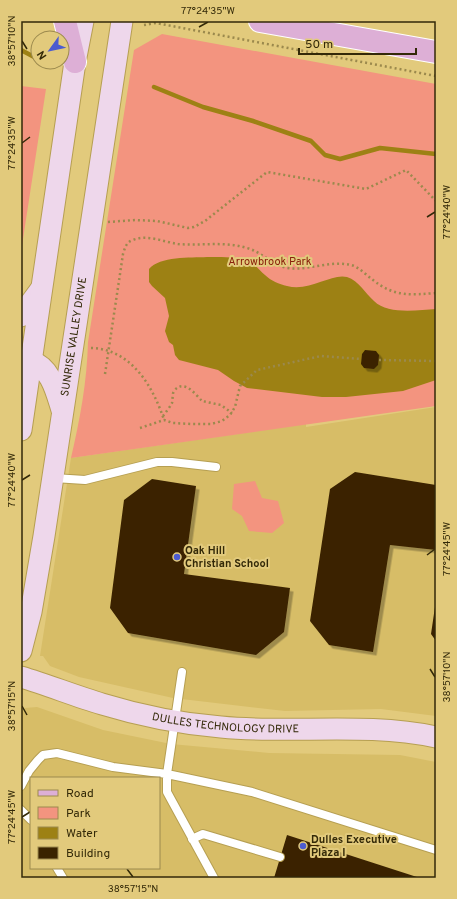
<svg xmlns="http://www.w3.org/2000/svg" width="457" height="899" viewBox="0 0 457 899" font-family="Overpass,sans-serif">
	<defs>
		<filter id="shadow"><feDropShadow dx="3.5" dy="3.5" stdDeviation="0" flood-color="#0004"/></filter>
	</defs>
	<rect width="100%" height="100%" fill="#e2ca7c"/>
	<path fill="#d7bd67" fill-rule="evenodd" d="M436,407V716L381,709L285,711L173,698L79,677L50,666L43,656H40L71,458L306,424V427Z
		M37,707L103,730L171,744L269,753L400,755L436,762V878H21V712L25,708ZM31,778H159V868H31Z"/>
	<path fill="#f3947f" d="M162,34L436,84V406L71,458C80,419 87,382 88,342L134,50Z
		M21,86L46,89L21,252Z
		M255,481L262,498L278,501L284,523L272,533L249,531L242,516L232,509L234,484Z"/>
	<path fill="#9d8114" d="M207,257C222,257 238,256 252,263C257,266 261,272 265,275C271,281 279,284 287,286C310,292 331,273 347,277C359,281 365,293 374,301C388,315 418,310 436,309V380L403,391L346,397H322L247,388L234,381L218,370L179,360L175,355L173,345L169,342L165,331L169,316L165,298L152,286L149,282V269C160,256 190,258 207,257Z"/>
	<g fill="none" stroke-linecap="round" stroke-linejoin="round">
		<path stroke="#9d8114" stroke-width="4.5" d="M21,50L38,59
			M43,62L44,63
			M154,87L203,107L253,121L311,141L325,155L340,159L380,148L436,154"/>
	</g>
	<path fill="#3a2300" filter="url(#shadow)" d="M365,350L376,351L379,355L378,365L374,369L364,368L361,364L362,354Z
		M355,472L436,485V550L390,545L373,652L329,645L310,621L330,489Z
		M152,479L196,486L184,574L290,588L284,632L256,655L128,633L110,608L124,500Z
		M435,607H436V641L431,634Z
		M287,835L420,878H274Z"/>
	<g fill="none" stroke-linecap="round" stroke-linejoin="round">
		<g stroke="#b69f52" stroke-width="10">
			<path id="lane" d="M54,478L85,480L157,462H172L216,467
				M182,672L167,774V792L214,878
				M21,786L29,771L38,760L43,755L57,753L113,767L167,774L252,792L436,850
				M21,810L31,820
				M192,839L203,834L280,857
				M57,868L63,878"/>
		</g>
		<g stroke="#b69f52" stroke-width="23">
			<g id="secondary">
				<path d="M21,316L41,289"/>
				<path d="M31,361C51,368 56,391 62,410"/>
				<path d="M21,430L75,62L83,21"/>
				<path id="s1" d="M21,651L31,612L44,536L122,21"/>
				<path id="s2" d="M21,677C48,685 75,696 102,704C138,715 183,724 221,727C292,734 365,722 436,737"/>
			</g>
		</g>
		<g stroke="#fff" stroke-width="24">
			<path id="primary" d="M65,21L75,62
				M260,21L436,52"/>
		</g>
		<path stroke="#9b894d" stroke-width="2.5" stroke-dasharray="2 3" stroke-linecap="butt" d="M144,25L156,23L436,76
			M108,222L135,220L157,221L188,228L194,227L205,221L267,172L366,189L406,170L436,201
			M91,348C131,349 153,386 164,420
			M379,360L436,361
			M105,374L123,254C125,248 126,242 133,240C147,234 164,242 178,244C201,246 224,241 247,248C262,252 272,265 287,268C309,271 329,260 351,265C359,267 366,275 373,280C394,297 411,295 436,293
			M163,416C166,412 170,407 172,403C173,399 172,394 174,391C184,378 196,395 202,401L221,405L232,413
			M140,428L164,420L173,423L191,424H211L222,421L230,415L235,407L240,386L257,370L321,356L361,359"/>
		<use href="#lane" stroke="#fff" stroke-width="8"/>
		<use href="#secondary" stroke="#eed7eb" stroke-width="21"/>
		<use href="#primary" stroke="#ddafd6" stroke-width="22"/>
	</g>
	<path fill="none" stroke="#332908" stroke-width="1.5" d="M199,27L208,22M22,41L27,49M22,143L30,137M427,217L435,212M22,480L30,475M427,555L435,549M430,669L435,677M22,706L27,715M22,817L30,812M127,869L133,877"/>
	<g fill="#4c5bd0" stroke="#e2ca7c" stroke-width="1.5">
		<circle cx="177" cy="557" r="4"/>
		<circle cx="303" cy="846" r="4"/>
	</g>
	<g text-anchor="middle" dominant-baseline="central" stroke-width="4" stroke-linejoin="round" paint-order="stroke">
		<g font-size="11" fill="#89200b" stroke="#e2ca7c">
			<text x="270" y="262">Arrowbrook Park</text>
		</g>
		<g font-size="11" fill="#332908" stroke="#e2ca7c">
			<text stroke="none"><textPath href="#s1" startOffset="319">SUNRISE VALLEY DRIVE</textPath></text>
			<text stroke="none"><textPath href="#s2" startOffset="211">DULLES TECHNOLOGY DRIVE</textPath></text>
		</g>
		<g font-size="11" font-weight="bold" fill="#332908" stroke="#e2ca7c" text-anchor="start">
			<text x="185" y="551">Oak Hill<tspan x="185" dy="13">Christian School</tspan></text>
			<text x="311" y="840">Dulles Executive<tspan x="311" dy="13">Plaza I</tspan></text>
		</g>
	</g>
	<rect width="457" height="899" fill="none" stroke="#e2ca7c" stroke-width="44"/>
	<rect x="30" y="777" width="130" height="92" fill="#e2ca7c" stroke="#9c8a4e"/>
	<rect x="38" y="790" width="20" height="6" fill="#ddafd6" stroke="#9c8a4e"/>
	<text x="66" y="797" font-size="12" fill="#332908">Road</text>
	<rect x="38" y="807" width="20" height="12" fill="#f3947f" stroke="#9c8a4e"/>
	<text x="66" y="817" font-size="12" fill="#332908">Park</text>
	<rect x="38" y="827" width="20" height="12" fill="#9d8114" stroke="#9c8a4e"/>
	<text x="66" y="837" font-size="12" fill="#332908">Water</text>
	<rect x="38" y="847" width="20" height="12" fill="#3a2300" stroke="#9c8a4e"/>
	<text x="66" y="857" font-size="12" fill="#332908">Building</text>
	<g transform="translate(50 50) rotate(237)"><circle r="19" fill="#e2ca7c" stroke="#9c8a4e"/>
	<path d="M0-3L7 15L0 10L-7 15Z" fill="#4c5bd0"/>
	<text y="-6" font-size="11" font-weight="bold" text-anchor="middle" fill="#332908">N</text>
	</g>
	<path d="M299 48v6h117v-6" fill="none" stroke="#332908" stroke-width="2"/>
	<text x="305" y="48" font-size="12" fill="#332908" stroke="#e2ca7c" stroke-width="3" paint-order="stroke">50 m</text>
	<rect x="22" y="22" width="413" height="855" fill="none" stroke="#332908" stroke-width="1.5"/>
	<g font-size="10" text-anchor="middle" fill="#332908">
		<text x="208" y="14">77°24'35"W</text>
		<text transform="translate(11 41) rotate(-90)" y="4">38°57'10"N</text>
		<text transform="translate(11 143) rotate(-90)" y="4">77°24'35"W</text>
		<text transform="translate(446 212) rotate(-90)" y="4">77°24'40"W</text>
		<text transform="translate(11 480) rotate(-90)" y="4">77°24'40"W</text>
		<text transform="translate(446 549) rotate(-90)" y="4">77°24'45"W</text>
		<text transform="translate(446 677) rotate(-90)" y="4">38°57'10"N</text>
		<text transform="translate(11 706) rotate(-90)" y="4">38°57'15"N</text>
		<text transform="translate(11 817) rotate(-90)" y="4">77°24'45"W</text>
		<text x="133" y="892">38°57'15"N</text>
	</g>
</svg>
